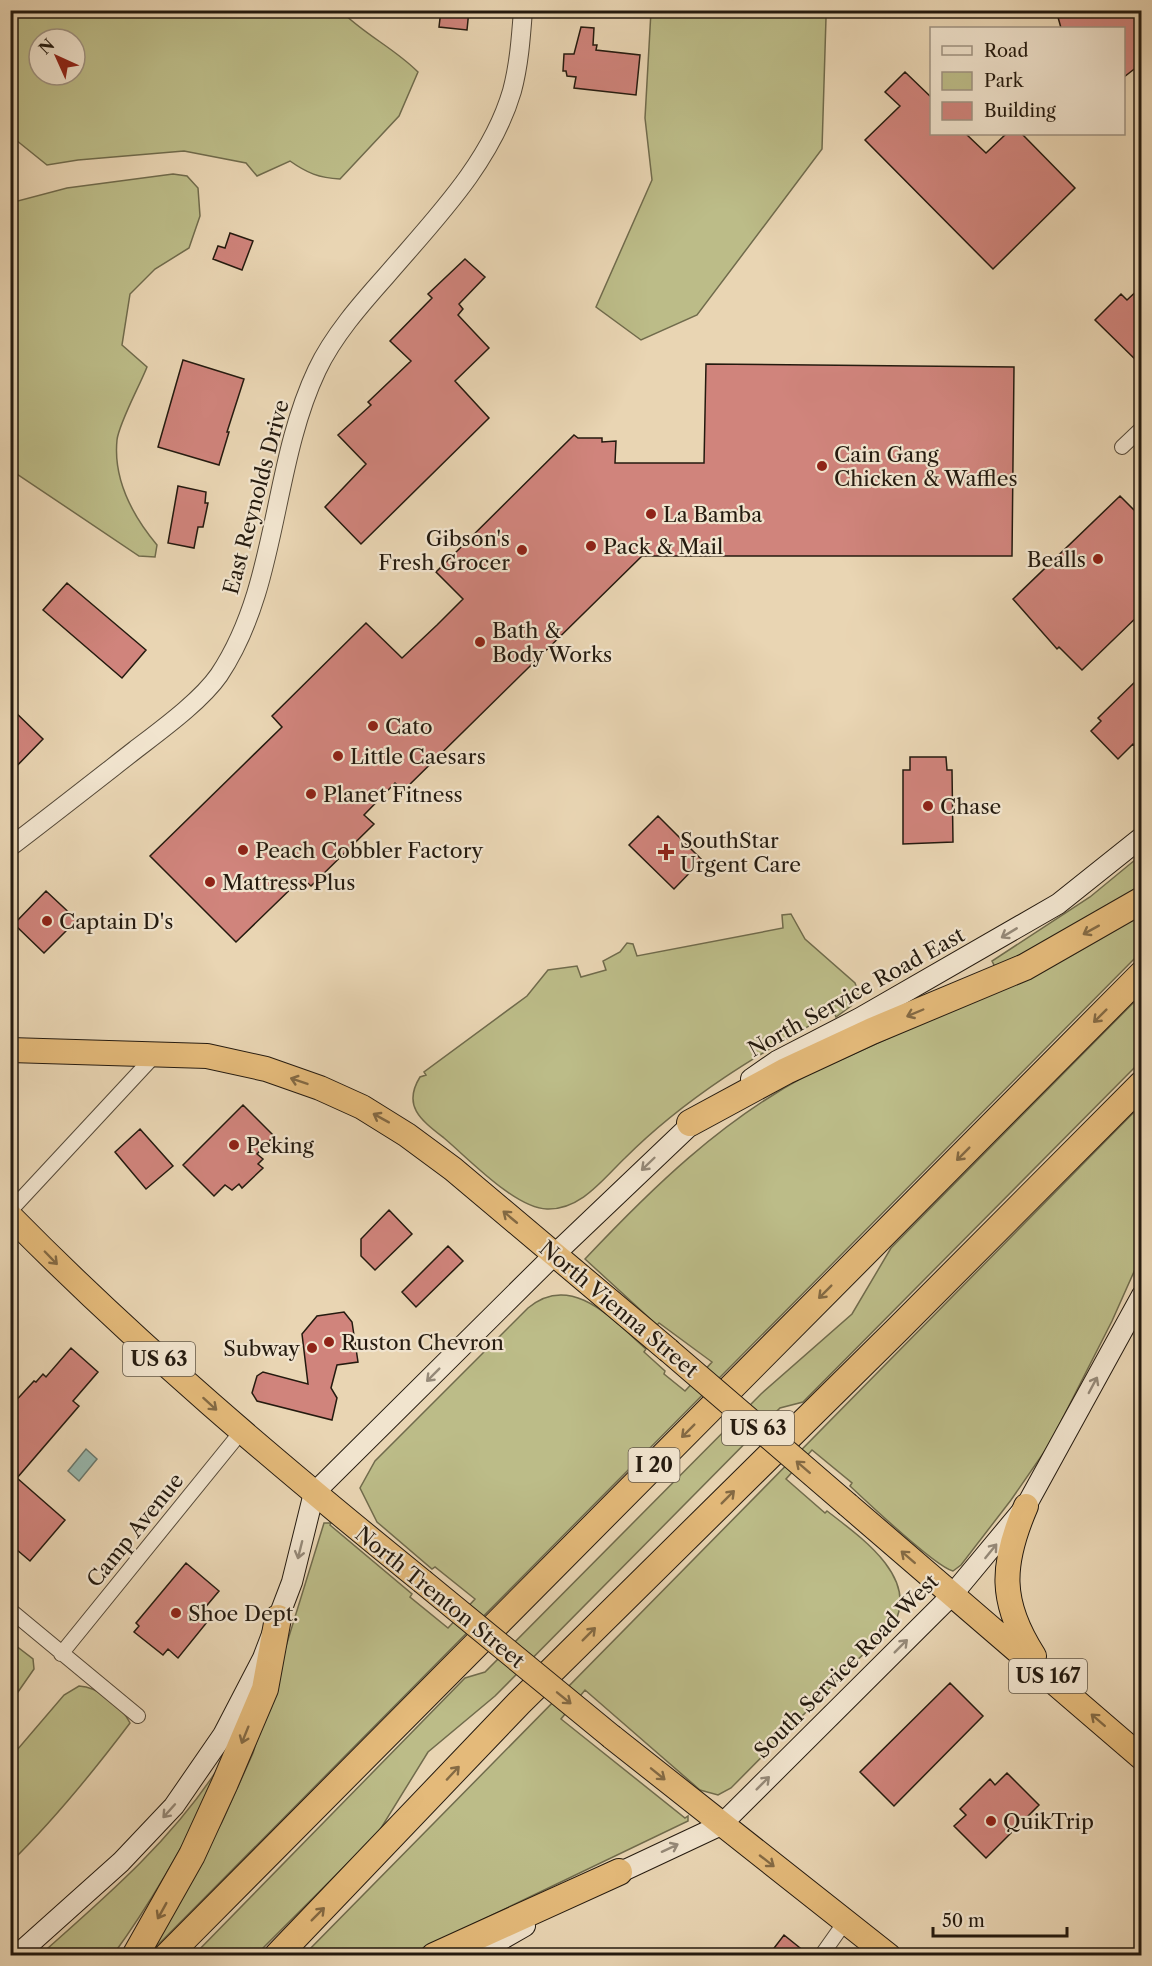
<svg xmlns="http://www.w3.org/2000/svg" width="1152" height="1966" viewBox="0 0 1152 1966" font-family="'Libre Caslon Text',serif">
	<rect width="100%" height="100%" fill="#e9d5b3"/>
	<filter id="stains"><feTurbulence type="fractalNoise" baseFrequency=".00333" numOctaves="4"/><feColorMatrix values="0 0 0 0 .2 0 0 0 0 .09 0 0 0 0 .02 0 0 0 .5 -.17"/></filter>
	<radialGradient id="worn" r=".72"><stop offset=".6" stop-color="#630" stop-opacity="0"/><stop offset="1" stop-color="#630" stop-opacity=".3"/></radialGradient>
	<path fill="#bcbc88" stroke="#706b4c" stroke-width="1.5" fill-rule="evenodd" d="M10,11H341C365,35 394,48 418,72L399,116L340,179C319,178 307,173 290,161L257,176L246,163L184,151L78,160L47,165L11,136ZM39,39H75V75H39Z
		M651,11H830L826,18L822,149L697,315L641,340L596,307L652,180L645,118Z
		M173,174L187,176L198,188L200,216L189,248L155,269L130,294L122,345L147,367C140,385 119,423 117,440C113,480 132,515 157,545L155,557L139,556L11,470L10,203L67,188Z
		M1141,855V888L1057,937L995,967L992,961L1090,897Z
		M791,914L805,939L855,983L858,991L849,995L850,998L858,995L851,1006L836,1017L834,1012C758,1054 686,1097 625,1158C603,1179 581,1210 547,1209C515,1208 469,1159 444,1138C421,1120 402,1106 420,1077L426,1075L424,1072L527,996L548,970L577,966L581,977L606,970L603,961L620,952L627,943L633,944L637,956L783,928L782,915Z
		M1141,915V952L150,1953L222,1822L253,1753L324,1523H331L330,1525L412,1594L410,1597L448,1628L475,1599L435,1567L432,1569L377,1522L360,1488L375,1461L528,1308C572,1271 614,1321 646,1349L644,1352L665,1371L664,1374L685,1391L712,1362L659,1323L657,1325L585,1259C653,1187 720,1122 807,1075L1072,955Z
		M1141,995V1061L803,1402L780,1408L495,1696L428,1752L378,1833L256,1955L193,1956L465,1678L485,1672L761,1394L852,1314L891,1248Z
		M1141,1105V1256L1112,1321L1049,1445L1011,1500L961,1565L953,1571C936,1567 867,1502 850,1486L852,1483L812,1450L786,1479L825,1513L827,1511C859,1536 918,1576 895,1622L731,1788L718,1795L700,1790L585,1690L561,1719L685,1818L688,1816V1821L409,1955L303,1956Z
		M11,1642L33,1659L34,1669L11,1702Z
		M79,1686C98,1687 121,1705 130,1723C93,1772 55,1819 11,1862V1757L64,1695Z
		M215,1773L219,1776C188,1838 154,1899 113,1955L39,1956C103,1899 167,1845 215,1773Z"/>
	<path fill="#97b8ae" stroke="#69796e" stroke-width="1.5" d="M86,1449L97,1459L79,1481L68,1471Z"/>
	<path fill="#d0847c" stroke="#241a0f" stroke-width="1.5" d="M441,10H469L467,30L439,27Z
		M1056,10H1142V63L1124,77V28H1061Z
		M581,27L594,28L593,45H597L596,50L640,55L636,95L574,88L576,77L567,76L566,71H563L564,54H574Z
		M905,72L932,98V134H966L986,153L1006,134H1022L1075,188L993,269L865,140L900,106L885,92Z
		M230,233L253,241L242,270L213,259L218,246L225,248Z
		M465,259L485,277L459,304L463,309L458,315L489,348L455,381L489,418L361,544L325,507L366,464L338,435L371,405L368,402L411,361L390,341L432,298L428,294Z
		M1142,286V366L1095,320L1121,294L1127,300Z
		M183,360L244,379L227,432H229L219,465L158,447Z
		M706,364L1014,367L1012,556H642L404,790L395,783L364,815L374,824L311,886L302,878L236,942L150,856L282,727L272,716L366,623L402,658L437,625L463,599L436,572L574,435L578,438H602V442L616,441L615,463H704Z
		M178,486L206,492L205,503H208L203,527H198L194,548L168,543Z
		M1120,496L1142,518V612L1082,670L1059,647L1057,649L1013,599Z
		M67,583L146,650L122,678L43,610Z
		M1142,675V753L1133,744L1118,759L1091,731L1101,721L1098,718Z
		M10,707L43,739L10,773Z
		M910,757H946L947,770H952L953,842L903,844V770H910Z
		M658,816L702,860L674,889L629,845Z
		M46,891L77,920L44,953L14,924Z
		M243,1105L274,1136L257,1154L263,1159L258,1164L263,1168L242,1188L239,1184L232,1190L225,1185L214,1196L183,1165Z
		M140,1129L173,1166L146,1189L115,1152Z
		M389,1210L412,1234L375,1270L361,1256V1239Z
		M448,1246L463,1261L416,1307L402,1292Z
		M344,1312L352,1322L358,1362L337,1365L331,1388L337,1398L332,1420L257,1401L252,1393L257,1376L263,1372L308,1384L302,1334L317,1316Z
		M71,1348L98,1372L73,1401L79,1406L17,1478L65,1520L30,1561L10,1544V1407L34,1381L36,1382L43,1374L46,1377Z
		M186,1563L219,1591L203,1610L212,1616L178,1658L168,1649L163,1655L134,1632L139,1626L136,1623Z
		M950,1683L983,1716L894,1806L860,1772Z
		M1007,1773L1039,1805L986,1858L954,1826L966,1815L960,1809L990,1779L995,1785Z
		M784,1935L810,1956H768Z"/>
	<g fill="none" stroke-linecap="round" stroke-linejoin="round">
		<g stroke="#554938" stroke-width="16">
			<path id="minor" d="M1122,447L1142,428
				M10,1211L156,1054
				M10,1610L138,1716
				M61,1654L241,1432
				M821,1956L845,1922"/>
		</g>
		<g stroke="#554938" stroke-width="20">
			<path id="tertiary" d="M10,847C52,815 94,782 135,750C161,730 201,701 219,675C279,585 271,467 317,370C333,336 361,304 386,276C434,220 491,163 512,91C519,65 521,37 523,10"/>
		</g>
		<g stroke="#241a0f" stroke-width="22">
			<path id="secondary" d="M751,1079L777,1061L860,1018L1058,904L1142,837
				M608,1878L721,1825L952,1595L1026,1506L1142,1295
				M16,1956L121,1862L174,1806L223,1735L263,1658L292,1582L314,1493L555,1254L701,1115
				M473,1956L525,1926"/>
		</g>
		<g stroke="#241a0f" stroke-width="26">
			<path id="trunk" d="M10,1050L207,1056L266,1069L320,1088L362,1107L407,1135L453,1169L668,1350
				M10,1216C139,1347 279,1465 422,1581
				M848,1505L1142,1758
				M1026,1506C1001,1564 999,1602 1034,1656
				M612,1737L889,1956"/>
		</g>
		<g stroke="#241a0f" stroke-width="28">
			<path id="motorway" d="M690,1123L786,1071L872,1031L1025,967L1142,900
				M135,1956L192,1855L225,1783L265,1689L278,1618
				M167,1956L1142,974
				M277,1956L519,1703L897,1330L1142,1084
				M434,1956L619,1872"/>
		</g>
		<use href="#minor" stroke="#f1e4ce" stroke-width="14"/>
		<use href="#tertiary" stroke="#f1e4ce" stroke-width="18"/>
		<use href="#secondary" stroke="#f1e4ce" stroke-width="20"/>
		<use href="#trunk" stroke="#e4ba7a" stroke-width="24"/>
		<use href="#motorway" stroke="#e4ba7a" stroke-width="26"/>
		<g stroke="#241a0f" stroke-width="26" stroke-linecap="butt">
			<path id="trunk-bridge" d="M668,1350L848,1505
				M422,1581L612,1737"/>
		</g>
		<use href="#trunk-bridge" stroke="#e4ba7a" stroke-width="24"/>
	</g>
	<defs><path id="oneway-shaft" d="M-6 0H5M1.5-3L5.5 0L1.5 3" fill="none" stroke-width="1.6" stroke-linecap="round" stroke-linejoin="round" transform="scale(1.5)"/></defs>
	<g stroke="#846a44">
		<use href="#oneway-shaft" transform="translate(1091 930) rotate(151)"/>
		<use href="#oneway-shaft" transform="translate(915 1013) rotate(157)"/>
		<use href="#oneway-shaft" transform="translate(1100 1016) rotate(135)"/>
		<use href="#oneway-shaft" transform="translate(299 1081) rotate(-161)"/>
		<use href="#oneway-shaft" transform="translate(381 1118) rotate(-151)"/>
		<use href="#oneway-shaft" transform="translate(963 1154) rotate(135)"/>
		<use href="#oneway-shaft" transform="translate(510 1217) rotate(-140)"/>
		<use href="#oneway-shaft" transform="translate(51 1258) rotate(46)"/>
		<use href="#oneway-shaft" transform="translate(825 1292) rotate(135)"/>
		<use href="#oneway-shaft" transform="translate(210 1404) rotate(42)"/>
		<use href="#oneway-shaft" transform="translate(688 1431) rotate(135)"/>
		<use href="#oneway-shaft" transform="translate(803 1467) rotate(-139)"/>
		<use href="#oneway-shaft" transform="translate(728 1497) rotate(-45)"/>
		<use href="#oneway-shaft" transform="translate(908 1557) rotate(-139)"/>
		<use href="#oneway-shaft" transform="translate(589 1634) rotate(-45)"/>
		<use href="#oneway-shaft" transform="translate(564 1698) rotate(39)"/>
		<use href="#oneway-shaft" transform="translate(1098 1720) rotate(-139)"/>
		<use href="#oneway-shaft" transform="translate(245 1735) rotate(112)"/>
		<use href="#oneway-shaft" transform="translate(453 1773) rotate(-47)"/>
		<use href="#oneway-shaft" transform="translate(658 1774) rotate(39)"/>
		<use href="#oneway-shaft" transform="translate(767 1861) rotate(38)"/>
		<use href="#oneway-shaft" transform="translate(162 1911) rotate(119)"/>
		<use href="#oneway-shaft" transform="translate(318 1914) rotate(-45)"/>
	</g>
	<g stroke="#958978">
		<use href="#oneway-shaft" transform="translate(1009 933) rotate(149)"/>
		<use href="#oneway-shaft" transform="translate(648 1164) rotate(136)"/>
		<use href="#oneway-shaft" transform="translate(433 1375) rotate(135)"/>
		<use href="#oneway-shaft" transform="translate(1093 1385) rotate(-62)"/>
		<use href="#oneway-shaft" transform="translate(300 1550) rotate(104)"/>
		<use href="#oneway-shaft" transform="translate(991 1551) rotate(-51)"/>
		<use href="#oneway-shaft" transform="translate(901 1646) rotate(-45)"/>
		<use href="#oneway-shaft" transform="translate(763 1783) rotate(-45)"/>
		<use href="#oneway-shaft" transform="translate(169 1811) rotate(132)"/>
		<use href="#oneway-shaft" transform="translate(670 1848) rotate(-25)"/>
	</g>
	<g fill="#8f2418" stroke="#f1e4ce" stroke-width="2">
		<circle cx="822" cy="466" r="6"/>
		<circle cx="651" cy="514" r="6"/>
		<circle cx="591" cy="546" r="6"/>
		<circle cx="522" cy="550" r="6"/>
		<circle cx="1098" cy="559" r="6"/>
		<circle cx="480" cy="642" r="6"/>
		<circle cx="373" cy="726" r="6"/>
		<circle cx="338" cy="756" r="6"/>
		<circle cx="311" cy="794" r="6"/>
		<circle cx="928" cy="806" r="6"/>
		<circle cx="243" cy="850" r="6"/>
		<path d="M663 843h6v6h6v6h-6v6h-6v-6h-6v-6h6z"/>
		<circle cx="210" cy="882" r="6"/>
		<circle cx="47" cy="921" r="6"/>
		<circle cx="234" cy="1145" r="6"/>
		<circle cx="329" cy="1342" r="6"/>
		<circle cx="312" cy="1348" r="6"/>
		<circle cx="176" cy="1613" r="6"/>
		<circle cx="991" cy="1821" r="6"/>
	</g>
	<g text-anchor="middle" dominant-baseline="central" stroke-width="4.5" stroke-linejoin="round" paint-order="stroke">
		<g fill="#f1e4ce" stroke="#625748" stroke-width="1.5">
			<rect x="123" y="1342" width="72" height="34" rx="4.5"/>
			<rect x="722" y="1411" width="72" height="34" rx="4.5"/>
			<rect x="628.5" y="1448" width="51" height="34" rx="4.5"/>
			<rect x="1009" y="1659" width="78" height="34" rx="4.5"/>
		</g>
		<g font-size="20" font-weight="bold" fill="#241a0f">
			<text x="159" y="1359">US 63</text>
			<text x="758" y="1428">US 63</text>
			<text x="654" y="1465">I 20</text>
			<text x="1048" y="1676">US 167</text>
		</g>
		<g font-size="21" fill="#241a0f" stroke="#f1e4ce" text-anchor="start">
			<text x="834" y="454">Cain Gang<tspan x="834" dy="24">Chicken &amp; Waffles</tspan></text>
			<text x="663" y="514">La Bamba</text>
			<text x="510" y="538" text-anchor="end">Gibson's<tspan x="510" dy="24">Fresh Grocer</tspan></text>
			<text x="603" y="546">Pack &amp; Mail</text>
			<text x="1086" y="559" text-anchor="end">Bealls</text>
			<text x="492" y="630">Bath &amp;<tspan x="492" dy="24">Body Works</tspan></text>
			<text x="385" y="726">Cato</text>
			<text x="350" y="756">Little Caesars</text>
			<text x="323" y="794">Planet Fitness</text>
			<text x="940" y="806">Chase</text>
			<text x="680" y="840">SouthStar<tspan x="680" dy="24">Urgent Care</tspan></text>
			<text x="255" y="850">Peach Cobbler Factory</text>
			<text x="222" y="882">Mattress Plus</text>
			<text x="59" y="921">Captain D's</text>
			<text x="246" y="1145">Peking</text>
			<text x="341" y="1342">Ruston Chevron</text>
			<text x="300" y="1348" text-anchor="end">Subway</text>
			<text x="188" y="1613">Shoe Dept.</text>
			<text x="1003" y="1821">QuikTrip</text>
		</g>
		<g font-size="21" fill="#241a0f" stroke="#f1e4ce">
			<text transform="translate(256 497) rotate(-75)">East Reynolds Drive</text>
			<text transform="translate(856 992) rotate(-29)">North Service Road East</text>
			<text transform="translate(619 1309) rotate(40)">North Vienna Street</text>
			<text transform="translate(135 1530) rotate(-51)">Camp Avenue</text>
			<text transform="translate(440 1597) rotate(39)">North Trenton Street</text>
			<text transform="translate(846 1666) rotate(-45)">South Service Road West</text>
		</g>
	</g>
	<rect width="1152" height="1966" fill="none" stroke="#e9d5b3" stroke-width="36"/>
	<rect x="12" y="12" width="1128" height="1942" fill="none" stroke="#241a0f" stroke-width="3"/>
	<rect x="18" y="18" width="1116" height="1930" fill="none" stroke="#241a0f" stroke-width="1.5"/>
	<rect x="930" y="27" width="195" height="108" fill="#f1e4ce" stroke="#9f9382" stroke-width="1.5"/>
	<rect x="942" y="46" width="30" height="9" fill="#f1e4ce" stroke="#9f9382" stroke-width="1.5"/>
	<text x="984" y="57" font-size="18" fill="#241a0f">Road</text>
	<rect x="942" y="72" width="30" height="18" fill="#bcbc88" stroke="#9f9382" stroke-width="1.5"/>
	<text x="984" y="87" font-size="18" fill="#241a0f">Park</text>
	<rect x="942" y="102" width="30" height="18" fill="#d0847c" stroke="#9f9382" stroke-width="1.5"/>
	<text x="984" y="117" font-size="18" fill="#241a0f">Building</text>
	<g transform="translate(57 57) rotate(315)"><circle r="28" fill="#f1e4ce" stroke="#9f9382" stroke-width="1.5"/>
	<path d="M0-4.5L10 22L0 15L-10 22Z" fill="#8f2418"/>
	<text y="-9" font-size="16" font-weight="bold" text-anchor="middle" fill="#241a0f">N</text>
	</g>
	<path d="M933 1927v9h134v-9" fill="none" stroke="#241a0f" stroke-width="3"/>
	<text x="942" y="1927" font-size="18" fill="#241a0f" stroke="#f1e4ce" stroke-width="4.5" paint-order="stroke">50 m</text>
	<rect width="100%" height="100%" filter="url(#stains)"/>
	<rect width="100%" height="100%" fill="url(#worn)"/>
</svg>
